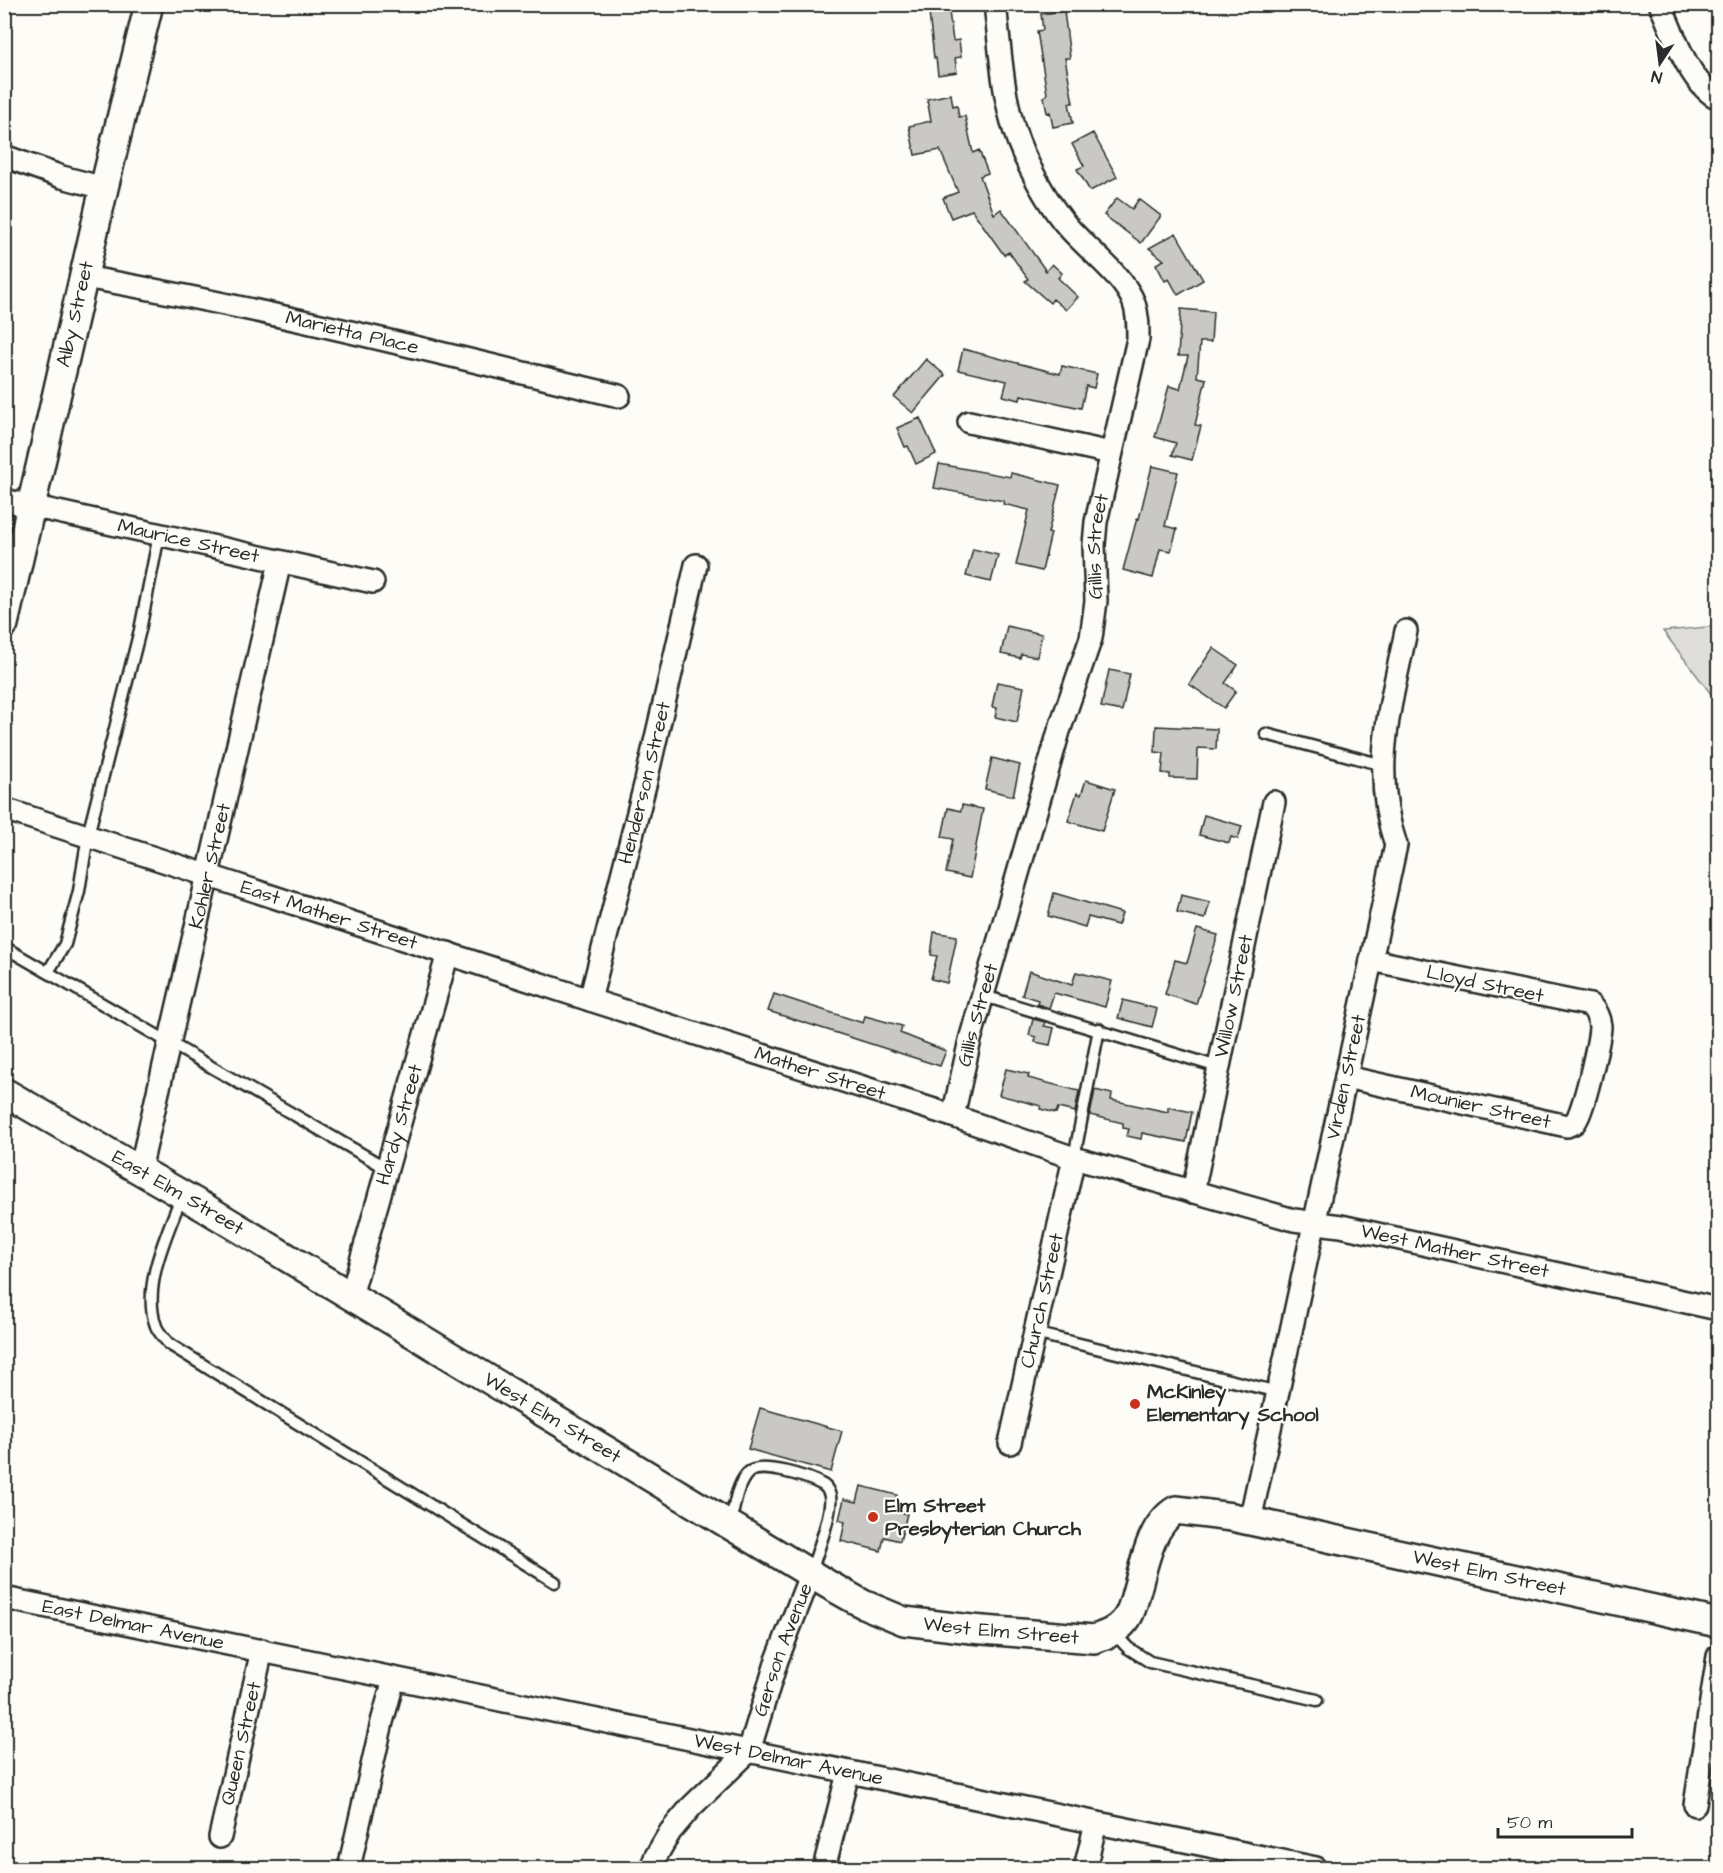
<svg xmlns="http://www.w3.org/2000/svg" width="1723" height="1873" viewBox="0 0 1723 1873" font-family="'Architects Daughter',sans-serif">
	<rect width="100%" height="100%" fill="#fdfcf7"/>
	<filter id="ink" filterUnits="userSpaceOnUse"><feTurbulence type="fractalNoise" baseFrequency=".0167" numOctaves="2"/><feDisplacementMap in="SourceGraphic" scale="12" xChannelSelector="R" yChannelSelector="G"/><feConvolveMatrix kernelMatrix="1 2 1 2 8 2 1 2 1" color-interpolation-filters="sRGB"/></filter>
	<g filter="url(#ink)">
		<path fill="#dfdeda" stroke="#858482" stroke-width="1.5" d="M1718,626V703L1663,631Z"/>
		<path fill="#c9c8c4" stroke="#2b2b2b" stroke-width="1.5" d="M928,4H948L953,41L959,40L961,57L955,58L957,72L938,75L936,58H934Z
			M1064,11L1070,58H1065L1073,103H1069L1073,123L1053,127L1050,112L1047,113L1044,97L1047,94L1037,31L1043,30L1041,14Z
			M951,94L953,106L957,105L959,117L965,116L973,153L979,150L988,173L980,176L994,214L1001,209L1046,271L1052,264L1062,273L1058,278L1078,297L1066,310L1053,299L1050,303L1025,281L1028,279L1009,252L1004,255L972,210L951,218L943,198L958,192L940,150L915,155L909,126L931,121L927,99Z
			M1093,133L1117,177L1090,191L1077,169L1084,166L1072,144Z
			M1117,198L1132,209L1139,199L1161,216L1141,243L1104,215Z
			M1176,233L1203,280L1178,295L1169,279L1165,281L1156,264L1164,260L1149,248Z
			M1181,309L1213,312L1211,342H1200L1197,377L1206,379L1195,425L1201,426L1192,460L1172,455L1176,443L1155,437L1169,386L1180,389L1188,356H1178Z
			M963,349L1060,374L1062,366L1097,374L1094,388L1086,386L1081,408L1021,395L1020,400L1003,396L1007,381L958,370Z
			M926,359L945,375L913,413L894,397Z
			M920,418L936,454L916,464L908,446L905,447L897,428Z
			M939,464L1010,477L1011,473L1060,485L1048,533H1051L1042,571L1016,565L1029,510L1003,504L1004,501L934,488Z
			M1152,466L1178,472L1165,526L1177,529L1171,551L1160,549L1153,578L1123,570L1137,518L1139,519Z
			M973,549L998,555L991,582L966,576Z
			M1007,626L1042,634L1037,657L1021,654L1020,658L1001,654Z
			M1213,648L1238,665L1225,683L1236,691L1224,708L1189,684Z
			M1109,670L1130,674L1122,711L1101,707Z
			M997,682L1024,687L1017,722L995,717L997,708L992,707Z
			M1156,726L1217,729L1216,749L1198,748L1197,779L1170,778V774L1162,773L1164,753L1155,752Z
			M992,758L1020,765L1013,796L985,789Z
			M1086,780L1115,789L1102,831L1068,821L1077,793L1081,795Z
			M962,805L983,809L970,878L946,873L953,839L942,837L948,808L961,811Z
			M1204,815L1242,826L1238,839L1231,837L1229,843L1199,835Z
			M1054,893L1122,913L1118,925L1088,917L1085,927L1048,916Z
			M1181,895L1210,902L1205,919L1177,912Z
			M1197,929L1218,935L1196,1004L1165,994L1175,960L1187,963Z
			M934,932L957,936L947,983L931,979L937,956L931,955Z
			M1029,971L1072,985L1076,972L1112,981L1105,1007L1054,993L1049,1008L1037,1004L1038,1000L1022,995Z
			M774,994L863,1023L865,1016L902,1026L900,1033L946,1051L940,1066L768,1011Z
			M1123,1000L1157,1009L1152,1027L1118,1018Z
			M1033,1019L1045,1022L1044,1026L1054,1028L1050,1045L1035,1042L1036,1037L1029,1035Z
			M1006,1069L1029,1074L1028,1078L1079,1091L1075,1112L1058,1108L1056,1113L1040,1109L1041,1106L999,1095Z
			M1095,1090L1112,1094L1111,1100L1168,1112V1107L1192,1112L1186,1142L1142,1133L1141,1139L1127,1136L1129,1129L1123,1128V1123L1090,1115Z
			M760,1408L842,1431L831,1472L748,1449Z
			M861,1486L897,1495L893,1511L907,1514L900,1541L884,1537L881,1551L841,1541L845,1522L839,1520L844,1499L857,1502Z"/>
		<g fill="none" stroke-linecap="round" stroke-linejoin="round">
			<g stroke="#2b2b2b" stroke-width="15">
				<path id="service" d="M4,10L6,4
					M1266,734L1383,765
					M4,947L386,1168
					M48,972L65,944L79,891L88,835L140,630L159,535
					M984,996L1218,1067
					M1074,1158L1099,1029
					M182,1195C168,1232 141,1286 156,1326C158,1332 165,1339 169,1344L555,1582
					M1034,1333L1278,1392
					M730,1525C734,1509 736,1485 748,1473C760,1461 809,1477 823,1485C826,1487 829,1492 830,1496C833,1513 816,1555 811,1572
					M1113,1632L1128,1648L1150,1662L1317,1700"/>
			</g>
			<g stroke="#2b2b2b" stroke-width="26">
				<g id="minor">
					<path d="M1660,4C1673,33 1690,85 1718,98"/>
					<path d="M4,156L62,177L104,188"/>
					<path id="s1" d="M84,277C263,308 442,354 619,396"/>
					<path d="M969,422L1111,453"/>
					<path id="s2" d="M4,500L373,582"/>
					<path id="s3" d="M4,809L590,1000L953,1116L1074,1158L1294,1220L1341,1226L1718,1309"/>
					<path id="s4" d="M590,1000L646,781L696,565"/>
					<path id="s5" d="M1346,1077L1567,1126C1569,1125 1573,1124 1575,1122C1583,1115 1600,1039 1600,1026C1599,1017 1596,1011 1590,1005L1371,960"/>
					<path id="s6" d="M953,1116L970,1040L1059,731L1091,638L1096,601L1094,545L1096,522L1138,339C1138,326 1138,315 1134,303C1124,276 1087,249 1068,227C1049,205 1035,179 1023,153C1002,107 1001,53 995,4"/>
					<path id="s7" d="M140,1170L280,562"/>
					<path id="s8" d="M1193,1192L1274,802"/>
					<path id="s9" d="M351,1296L448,953"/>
					<path id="s10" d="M1010,1443L1074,1158"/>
					<path id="s11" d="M1250,1521L1396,845C1370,770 1391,705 1406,631"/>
					<path id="s12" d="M4,1598L1316,1868"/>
					<path d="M1695,1805L1718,1656"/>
					<path id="s13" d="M220,1837L262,1650"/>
					<path d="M349,1868L382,1722L394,1679"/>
					<path id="s14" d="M651,1868L656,1856L670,1832L691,1807L749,1751L777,1660L811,1573"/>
					<path d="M824,1868L848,1773"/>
					<path d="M1085,1868L1096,1823"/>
				</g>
			</g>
			<g stroke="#2b2b2b" stroke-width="32">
				<g id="tertiary">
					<path id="s15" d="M4,624L104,188L149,4"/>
					<path id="s16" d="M4,1092L207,1209L829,1585L863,1604L904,1621L971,1629L1094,1639C1105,1635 1115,1632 1123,1623C1131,1615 1133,1604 1136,1593C1144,1566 1150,1525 1176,1510L1232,1517L1718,1623"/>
				</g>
			</g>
			<use href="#service" stroke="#fdfcf7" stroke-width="10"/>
			<use href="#minor" stroke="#fdfcf7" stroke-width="21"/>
			<use href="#tertiary" stroke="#fdfcf7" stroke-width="27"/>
		</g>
	</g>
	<g fill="#c8321e" stroke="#fdfcf7" stroke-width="2">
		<circle cx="1135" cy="1404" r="6"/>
		<circle cx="873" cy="1517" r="6"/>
	</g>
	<g text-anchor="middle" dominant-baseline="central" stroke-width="4.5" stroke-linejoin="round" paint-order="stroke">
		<g font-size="20" fill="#2b2b2b" stroke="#fdfcf7">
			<text stroke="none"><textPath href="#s15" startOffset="318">Alby Street</textPath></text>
			<text stroke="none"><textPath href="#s1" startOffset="274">Marietta Place</textPath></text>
			<text stroke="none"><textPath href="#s2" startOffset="189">Maurice Street</textPath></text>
			<text stroke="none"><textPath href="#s6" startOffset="590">Gillis Street</textPath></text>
			<text stroke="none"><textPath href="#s4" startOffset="224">Henderson Street</textPath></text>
			<text stroke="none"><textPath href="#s7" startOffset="312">Kohler Street</textPath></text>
			<text stroke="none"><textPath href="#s3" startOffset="342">East Mather Street</textPath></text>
			<text transform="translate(1485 984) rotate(12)">Lloyd Street</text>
			<text stroke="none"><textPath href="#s8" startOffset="200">Willow Street</textPath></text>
			<text stroke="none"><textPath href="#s6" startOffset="104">Gillis Street</textPath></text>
			<text stroke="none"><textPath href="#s3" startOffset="858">Mather Street</textPath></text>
			<text stroke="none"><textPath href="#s11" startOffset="454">Virden Street</textPath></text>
			<text stroke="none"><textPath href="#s5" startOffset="138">Mounier Street</textPath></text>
			<text stroke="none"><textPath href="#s9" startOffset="178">Hardy Street</textPath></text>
			<text stroke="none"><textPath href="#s16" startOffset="201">East Elm Street</textPath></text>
			<text stroke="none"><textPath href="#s3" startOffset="1518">West Mather Street</textPath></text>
			<text stroke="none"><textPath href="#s10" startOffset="146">Church Street</textPath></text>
			<text stroke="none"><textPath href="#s16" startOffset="638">West Elm Street</textPath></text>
			<text stroke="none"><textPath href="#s16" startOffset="1716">West Elm Street</textPath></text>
			<text stroke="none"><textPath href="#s12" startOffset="132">East Delmar Avenue</textPath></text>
			<text stroke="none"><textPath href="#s16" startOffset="1142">West Elm Street</textPath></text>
			<text stroke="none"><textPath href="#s14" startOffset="261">Gerson Avenue</textPath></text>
			<text stroke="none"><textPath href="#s13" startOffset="96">Queen Street</textPath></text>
			<text stroke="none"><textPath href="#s12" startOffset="801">West Delmar Avenue</textPath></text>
		</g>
		<g font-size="20" font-weight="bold" fill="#2b2b2b" stroke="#fdfcf7" text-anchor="start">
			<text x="1147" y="1392">McKinley<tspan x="1147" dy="23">Elementary School</tspan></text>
			<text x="885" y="1506">Elm Street<tspan x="885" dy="23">Presbyterian Church</tspan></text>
		</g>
	</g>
	<rect width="1723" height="1873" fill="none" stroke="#fdfcf7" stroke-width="24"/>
	<rect x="12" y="12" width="1699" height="1849" fill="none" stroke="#2b2b2b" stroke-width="2" filter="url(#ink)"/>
	<g transform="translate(1660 63) rotate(193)" stroke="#fdfcf7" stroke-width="4.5" paint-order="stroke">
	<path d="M0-4.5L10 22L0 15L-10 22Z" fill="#2b2b2b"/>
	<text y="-9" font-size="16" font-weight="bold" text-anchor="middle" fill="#2b2b2b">N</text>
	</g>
	<path d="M1498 1828v9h134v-9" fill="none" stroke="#2b2b2b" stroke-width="3"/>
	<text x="1507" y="1828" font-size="18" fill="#2b2b2b" stroke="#fdfcf7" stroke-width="4.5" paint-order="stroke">50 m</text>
</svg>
